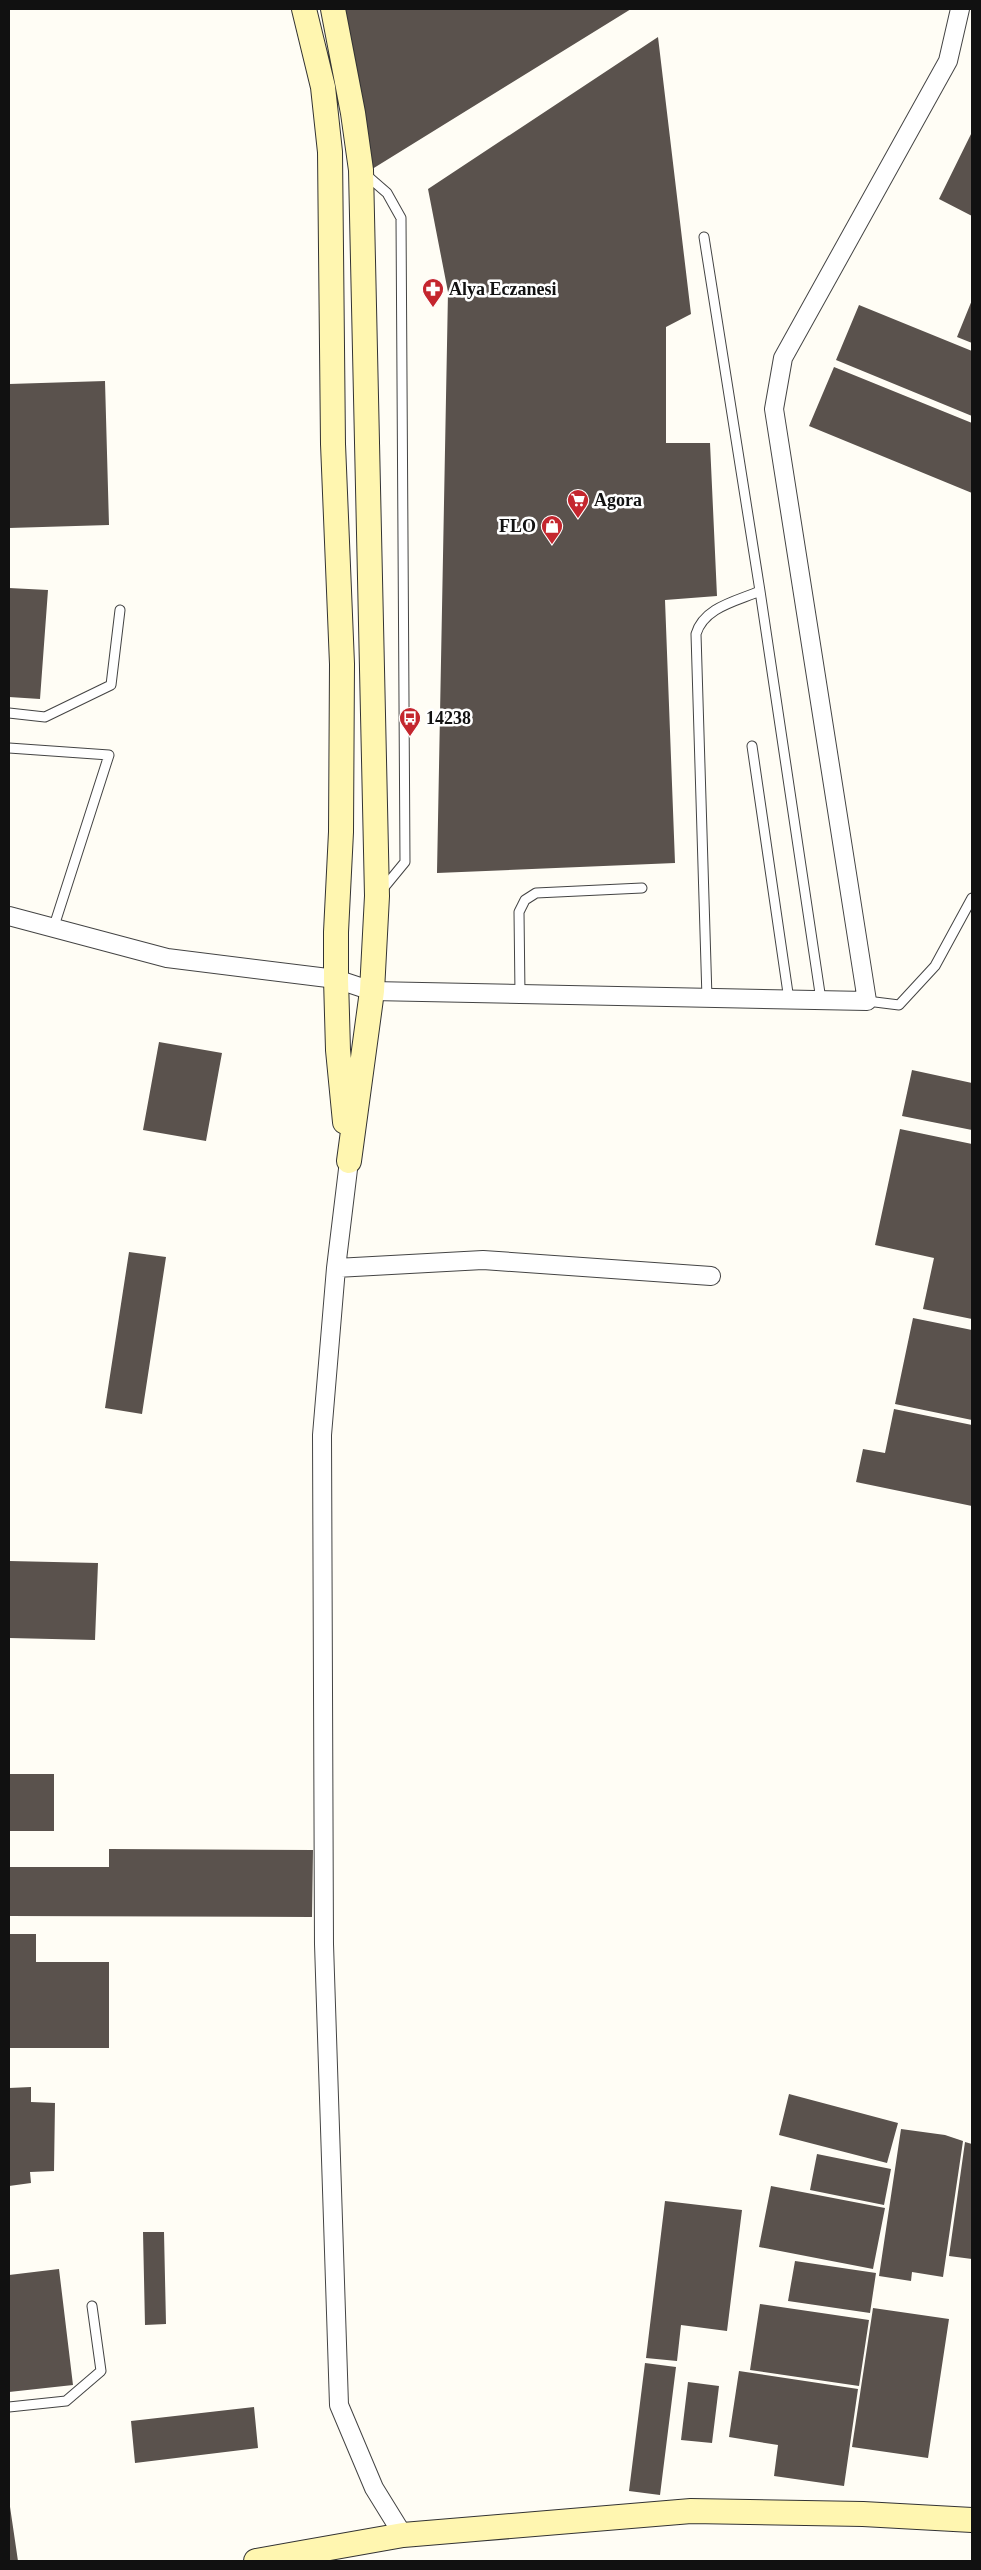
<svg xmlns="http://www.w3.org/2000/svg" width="981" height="2570" viewBox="0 0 981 2570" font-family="'Times New Roman',serif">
	<rect width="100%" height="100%" fill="#fffdf5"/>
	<path fill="#5a524d" d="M340,9H631L369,171Z
		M658,37L691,314L666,327V443H710L717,596L665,600L675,863L437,873L448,292L428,189Z
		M972,132V216L939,199Z
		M972,300V343L957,337Z
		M859,305L972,351V416L836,360Z
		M834,367L972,423V493L809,426Z
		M105,381L109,525L9,528V384Z
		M9,588L48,590L40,699L9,697Z
		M159,1042L222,1053L206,1141L143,1130Z
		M912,1070L972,1083V1130L902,1116Z
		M900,1129L972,1144V1319L923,1309L934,1258L875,1245Z
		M129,1252L166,1257L142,1414L105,1408Z
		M913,1318L972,1330V1420L895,1404Z
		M894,1409L972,1425V1506L856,1482L863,1449L885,1453Z
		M9,1561L98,1563L95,1640L9,1638Z
		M9,1774H54V1831H9Z
		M109,1849L313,1850L312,1917L9,1916V1867H109Z
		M9,1934H36V1962H109V2048H9Z
		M31,2087V2102L55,2103L54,2171L30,2172L31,2183L9,2186V2088Z
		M789,2094L898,2123L887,2163L779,2135Z
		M901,2129L945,2135L963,2141L943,2277L912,2272L911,2281L879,2276Z
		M965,2142L972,2144V2259L949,2256Z
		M817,2154L891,2169L884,2205L810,2190Z
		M771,2186L885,2208L873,2269L759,2247Z
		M665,2201L742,2210L727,2331L681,2325L677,2361L646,2358Z
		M143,2232H164L166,2324L145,2325Z
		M795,2261L876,2273L870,2313L788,2301Z
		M59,2269L73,2385L9,2392V2275Z
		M760,2304L869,2320L859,2386L750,2370Z
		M873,2308L949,2319L928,2458L852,2447Z
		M645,2363L676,2367L660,2495L629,2491Z
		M739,2371L858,2389L844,2486L774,2476L778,2445L729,2437Z
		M688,2382L719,2386L712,2443L681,2440Z
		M254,2407L258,2448L135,2463L131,2421Z
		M9,2500L18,2561H9Z"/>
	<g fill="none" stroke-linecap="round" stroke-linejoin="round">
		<g stroke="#444" stroke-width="11">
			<path id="lane" d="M364,173L387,193L401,218L405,862L382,890
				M704,237L760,591L821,1000
				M9,713L45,717L111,685L120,610
				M752,746L789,1000
				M9,748L109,755L54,926
				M520,994L519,912L525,900L536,893L642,888
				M707,998L696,634C704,607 737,601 760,591
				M867,1001L899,1005L935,966L972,898
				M9,2407L66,2401L101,2371L92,2306"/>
		</g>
		<g stroke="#444" stroke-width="20">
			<path id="street" d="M9,916L167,958L336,979L372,991L867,1001L774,409L783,358L948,61L960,9
				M349,1161L336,1268L322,1435L324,1944L339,2405L374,2488L403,2535
				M336,1268L483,1260L711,1276"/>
		</g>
		<g stroke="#333" stroke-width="26">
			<path id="secondary" d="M304,9L323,87L330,152L333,444L342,664L341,832L336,932V979L338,1050L345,1122
				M333,9L353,113L361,170L377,896L372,991L349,1161
				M256,2561L403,2535L691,2511L863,2514L972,2520"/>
		</g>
		<use href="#lane" stroke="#fff" stroke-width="9"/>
		<use href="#street" stroke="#fff" stroke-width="18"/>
		<use href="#secondary" stroke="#fff6b0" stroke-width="24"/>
	</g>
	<defs>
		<g id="pharmacy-pin" transform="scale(1.125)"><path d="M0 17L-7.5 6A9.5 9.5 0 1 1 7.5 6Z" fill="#c4262e" stroke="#fff"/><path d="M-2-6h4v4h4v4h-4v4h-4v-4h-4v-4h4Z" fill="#fff"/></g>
		<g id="supermarket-pin" transform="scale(1.125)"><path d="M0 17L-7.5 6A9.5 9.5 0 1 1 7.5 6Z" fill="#c4262e" stroke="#fff"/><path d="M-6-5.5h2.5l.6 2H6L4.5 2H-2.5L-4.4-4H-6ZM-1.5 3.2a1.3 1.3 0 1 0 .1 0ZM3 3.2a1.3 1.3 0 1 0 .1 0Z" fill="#fff"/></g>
		<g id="shop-pin" transform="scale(1.125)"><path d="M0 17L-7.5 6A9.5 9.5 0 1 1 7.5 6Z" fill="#c4262e" stroke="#fff"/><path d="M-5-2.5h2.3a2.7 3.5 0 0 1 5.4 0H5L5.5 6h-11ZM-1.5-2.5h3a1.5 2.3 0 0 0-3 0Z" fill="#fff"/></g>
		<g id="bus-pin" transform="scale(1.125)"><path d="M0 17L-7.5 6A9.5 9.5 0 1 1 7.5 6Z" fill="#c4262e" stroke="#fff"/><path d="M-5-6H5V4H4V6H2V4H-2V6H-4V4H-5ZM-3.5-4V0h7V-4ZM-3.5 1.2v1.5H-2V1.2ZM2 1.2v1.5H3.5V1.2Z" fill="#fff"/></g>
	</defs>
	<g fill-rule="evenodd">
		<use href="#pharmacy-pin" x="433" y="289"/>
		<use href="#supermarket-pin" x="578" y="500"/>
		<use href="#shop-pin" x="552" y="526"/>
		<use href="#bus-pin" x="410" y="718"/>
	</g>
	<g text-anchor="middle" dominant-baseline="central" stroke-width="5" stroke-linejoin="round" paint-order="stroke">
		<g font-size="18" font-weight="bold" fill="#111" stroke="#fff" text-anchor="start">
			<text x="449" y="289">Alya Eczanesi</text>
			<text x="594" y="500">Agora</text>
			<text x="536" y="526" text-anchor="end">FLO</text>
			<text x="426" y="718">14238</text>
		</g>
	</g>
	<rect width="981" height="2570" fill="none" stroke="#111111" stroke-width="20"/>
</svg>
